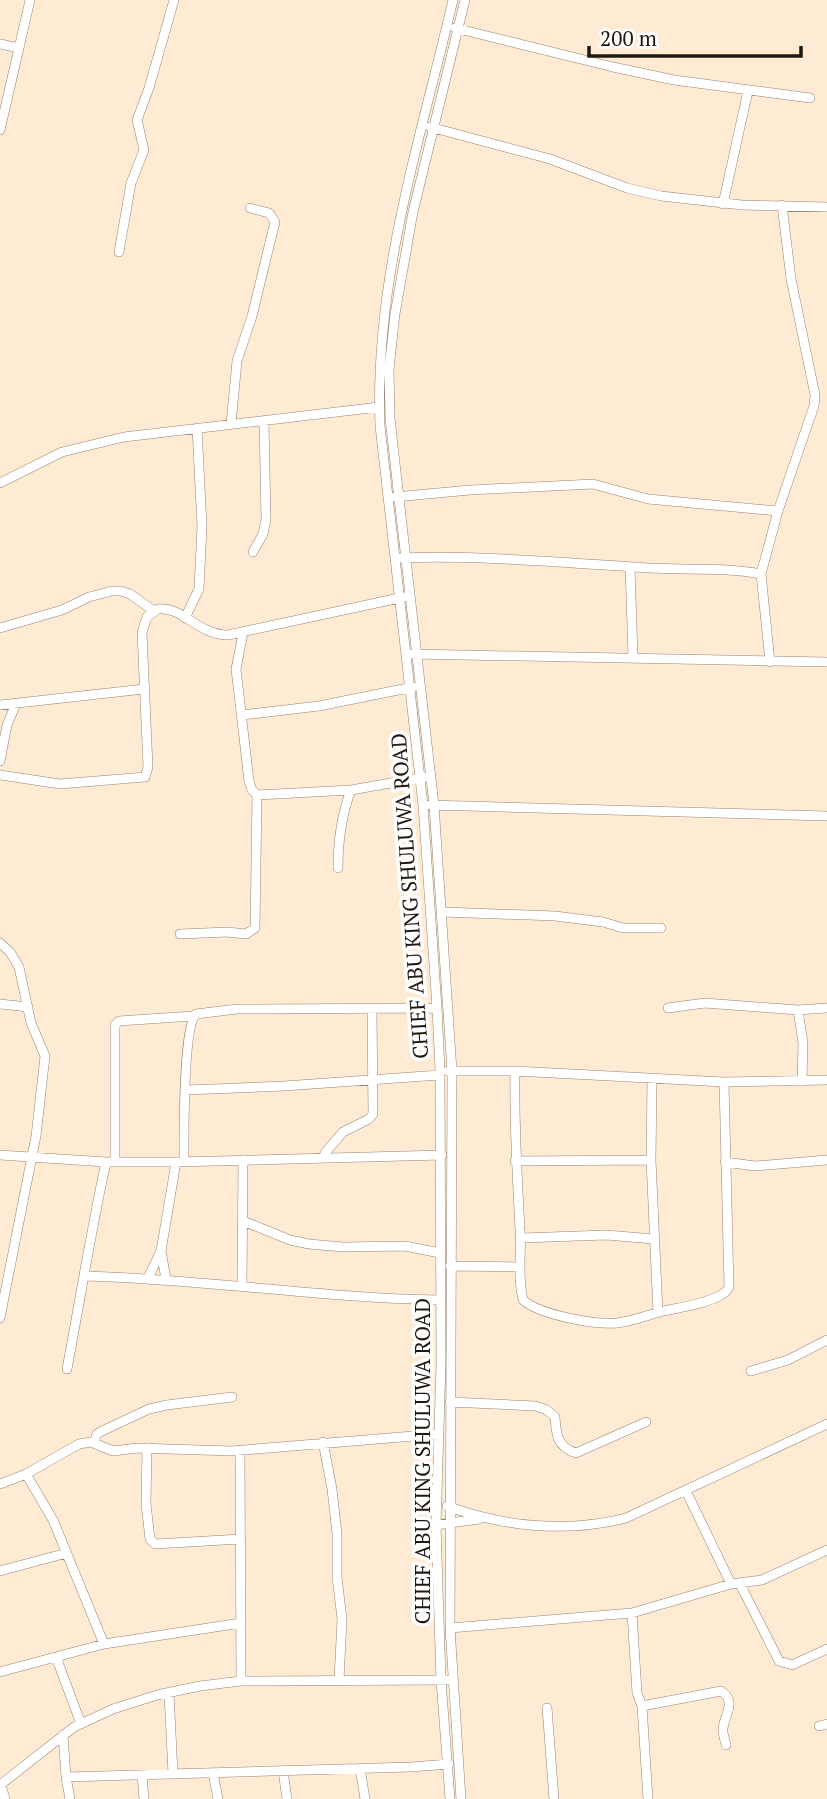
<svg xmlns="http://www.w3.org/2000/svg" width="827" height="1799" viewBox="0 0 827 1799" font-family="'PT Serif',serif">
	<rect width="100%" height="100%" fill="#ffead4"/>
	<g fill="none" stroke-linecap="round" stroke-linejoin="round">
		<g stroke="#96836f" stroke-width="10">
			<path id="minor" d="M455,28L613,67L674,80L810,98
				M0,44L19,48L30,0
				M430,127L550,159L627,188L661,196L742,205L827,207
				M0,130L19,48
				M723,204L748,91
				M119,252L131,183L144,150L137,120L149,88L174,0
				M231,424L237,361L252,316L275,222L269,213L250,208
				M0,483L62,452L124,437L379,407
				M395,497L470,490L593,484L648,499L778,511
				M253,552L263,534L266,520L264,421
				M399,558C483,555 566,563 649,568C686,570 724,567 761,574
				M630,567L633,657
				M185,618L199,589L202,526L197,428
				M0,628L62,610L89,597L112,591H121L130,594L154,611
				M243,633L236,669L249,781L252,790L257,795L351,790L425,777
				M412,654L827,662
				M770,662L761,574L778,511L814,406L815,395L791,279L782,205
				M0,705L144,689
				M242,715L319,706L413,687
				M0,761L7,725L16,704
				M0,775L60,784L145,777L148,767L142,632L147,617L158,609C182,606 198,635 228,635L404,597
				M430,805L827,816
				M338,868C338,840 341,816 351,790
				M443,912L555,916L603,922L623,928H661
				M180,934L227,932L246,934L255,928L257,795
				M0,943L10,952L19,967L31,1023L45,1056L36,1136L0,1318
				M0,1004L28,1007
				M668,1008L705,1003L798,1010L827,1008
				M798,1010L803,1043L802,1081
				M448,1071H515L724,1082L827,1080
				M515,1071C514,1124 517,1176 520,1229C522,1253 517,1276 523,1300C540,1315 595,1325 617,1323C633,1321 648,1315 664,1311C682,1307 705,1304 721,1295C726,1292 726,1292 729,1287L724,1082
				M652,1079L651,1160L658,1313
				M186,1090L284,1086L440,1075
				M0,1155L106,1162H176L442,1155
				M324,1157L325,1153L343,1132L369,1119L373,1114L372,1009
				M515,1161L651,1160
				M115,1162V1025L119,1021L193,1016
				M184,1162C184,1137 183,1027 196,1014L237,1009L437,1008
				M725,1162L755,1166L827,1160
				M243,1221L290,1240L309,1244L343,1247L405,1246L440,1253
				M521,1238L606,1235L654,1239
				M161,1251L166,1279
				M450,1266L519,1267
				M84,1276C203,1279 321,1298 440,1300
				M148,1278L161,1251L176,1162
				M242,1286L243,1160
				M67,1369C80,1300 91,1231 106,1162
				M751,1371L788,1360L827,1340
				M450,1402L536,1406L547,1410L555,1417C556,1434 557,1447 576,1453L646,1422
				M94,1442L97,1434L102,1431L149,1409L167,1405L232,1397
				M323,1442L332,1489L337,1534V1577L342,1619L339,1680
				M147,1448L146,1504L150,1539L155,1544L241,1539
				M240,1451L241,1681
				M26,1474L53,1520L104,1644
				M0,1484L26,1474L79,1444L91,1442L113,1451L137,1448L231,1451L438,1434
				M686,1491L731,1584L762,1580L827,1550
				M447,1506C504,1527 567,1533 626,1518L827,1424
				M436,1525L479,1519
				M0,1571L67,1553
				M740,1584L779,1661L792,1665L827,1649
				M632,1613L637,1693L642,1706L648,1799
				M450,1628L632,1613L731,1584
				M56,1657L81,1724
				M0,1672L104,1644L241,1623
				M169,1693L173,1774
				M642,1706L721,1691C737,1702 725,1713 723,1728C722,1733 725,1739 726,1745
				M547,1708L554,1799
				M819,1726L827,1724
				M63,1735L66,1777L411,1767L449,1764
				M360,1768L365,1799
				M283,1771L287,1799
				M213,1773L218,1799
				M142,1775L144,1799
				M66,1777L70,1799
				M0,1785L74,1727L113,1709L157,1695L200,1686L241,1681L447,1680
				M1,1785L5,1799
				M450,1799L441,1680L436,1525L441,1364L440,1070L437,1008L423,805L380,426C374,280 420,141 453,0
				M461,1799L450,1628L452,1071L434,805L396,472L390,418L389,369L395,314L413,212L465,0"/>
		</g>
		<use href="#minor" stroke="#fff" stroke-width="9"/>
	</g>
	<g text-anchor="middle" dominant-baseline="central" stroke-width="7" stroke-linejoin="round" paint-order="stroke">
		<g font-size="21" fill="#1f1810" stroke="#fff">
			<text transform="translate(409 896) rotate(-94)">CHIEF ABU KING SHULUWA ROAD</text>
			<text transform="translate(422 1461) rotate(-90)">CHIEF ABU KING SHULUWA ROAD</text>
		</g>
	</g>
	<path d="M589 46v10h212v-10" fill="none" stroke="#1f1810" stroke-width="3.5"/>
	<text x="600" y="46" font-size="21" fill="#1f1810" stroke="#ffffff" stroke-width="5" paint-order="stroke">200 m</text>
</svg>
